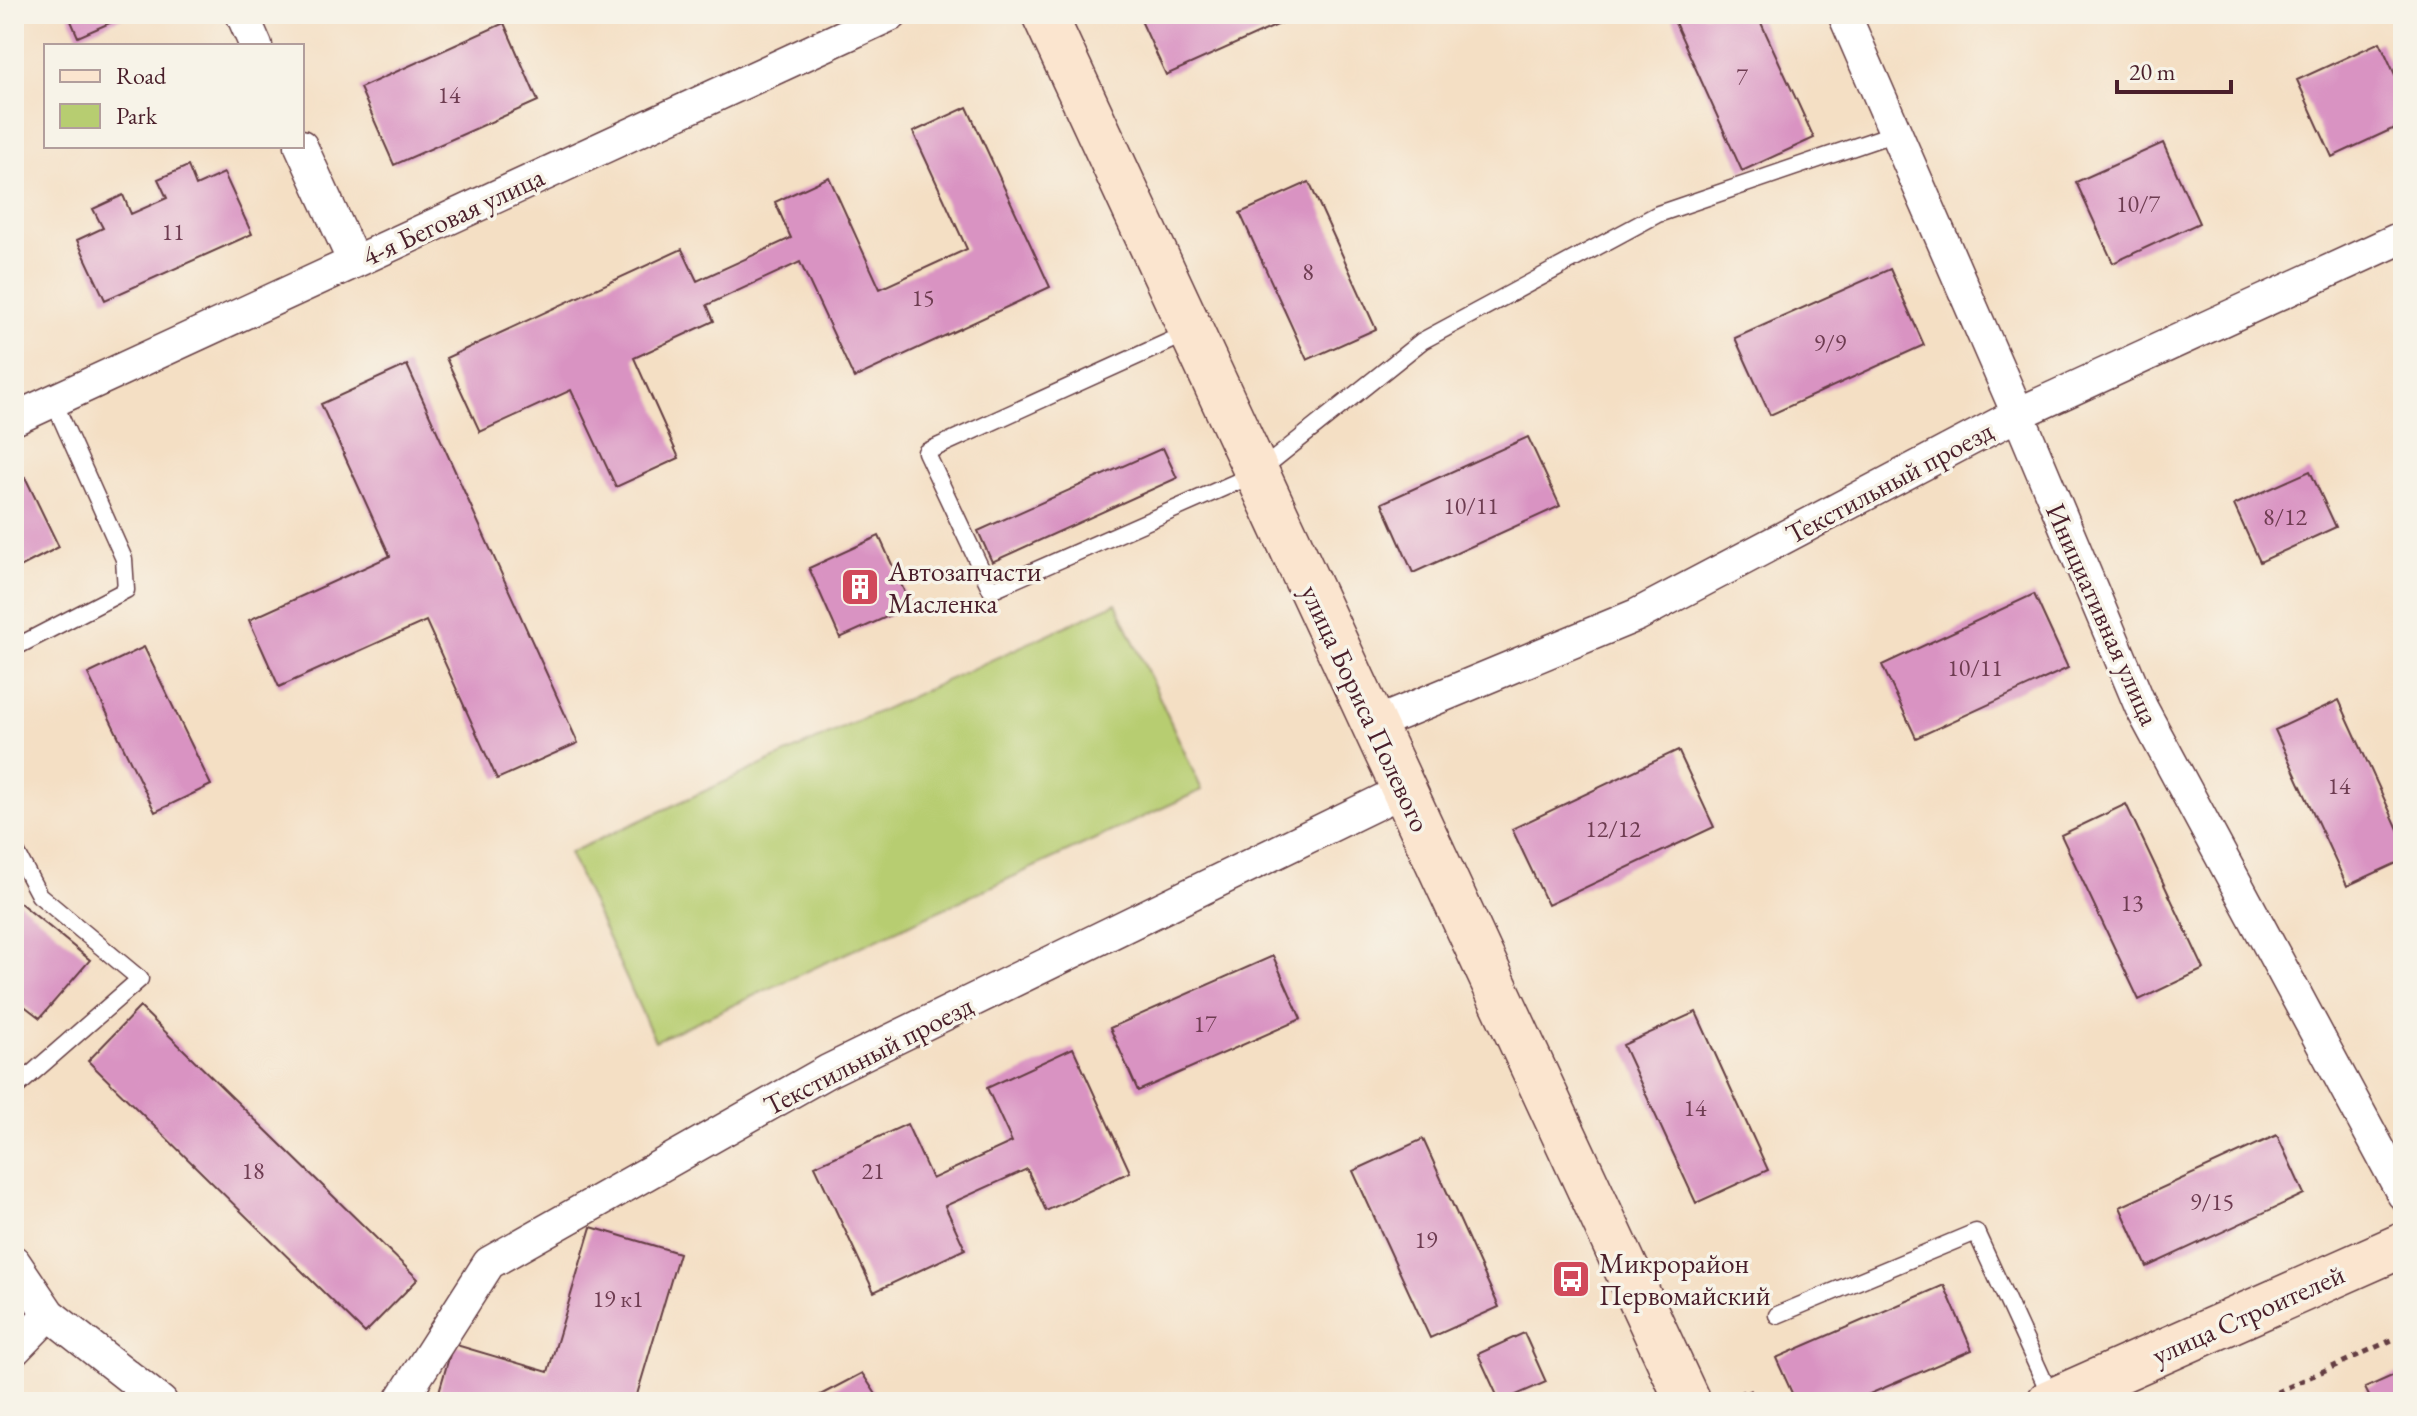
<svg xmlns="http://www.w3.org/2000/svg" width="2417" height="1416" viewBox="0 0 2417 1416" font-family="'EB Garamond',serif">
	<rect width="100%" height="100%" fill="#f7f3e8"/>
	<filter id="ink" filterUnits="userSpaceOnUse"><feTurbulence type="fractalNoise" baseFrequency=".0125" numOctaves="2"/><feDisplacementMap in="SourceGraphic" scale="16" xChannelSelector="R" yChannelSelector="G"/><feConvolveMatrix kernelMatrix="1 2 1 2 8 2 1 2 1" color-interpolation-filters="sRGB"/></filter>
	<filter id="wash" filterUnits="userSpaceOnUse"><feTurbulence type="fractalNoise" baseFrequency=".006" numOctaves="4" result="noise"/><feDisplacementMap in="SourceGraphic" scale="32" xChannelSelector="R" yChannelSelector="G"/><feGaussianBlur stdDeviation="1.8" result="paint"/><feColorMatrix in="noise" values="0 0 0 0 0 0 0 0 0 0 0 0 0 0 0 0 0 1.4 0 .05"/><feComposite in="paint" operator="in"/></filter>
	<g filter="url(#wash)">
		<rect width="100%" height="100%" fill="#f4dfc4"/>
		<path fill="#b7cd71" stroke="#80764e" stroke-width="2" d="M1116,603L1202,790L655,1041L569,853Z"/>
		<g id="blocks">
			<path fill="#d993c2" d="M68,14H130L78,37Z
				M1138,14H1302L1166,75Z
				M1671,14H1757L1814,138L1742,171Z
				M504,23L538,101L394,165L360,88Z
				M2380,42L2403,92V124L2332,157L2297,80Z
				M967,107L1050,287L854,378L800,262L707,305L714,321L634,358L679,458L616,487L571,390L480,432L446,358L682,249L697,281L791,238L775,202L829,177L880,289L967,249L913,132Z
				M2163,143L2199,223L2113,263L2076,182Z
				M188,166L196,186L224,173L252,234L105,300L77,240L103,228L93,209L123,195L131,214L167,198L158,179Z
				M1309,182L1376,329L1307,360L1240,213Z
				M1890,269L1924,345L1770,415L1735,338Z
				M407,365L578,743L497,779L426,621L279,687L249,620L390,556L321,404Z
				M1528,437L1560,506L1413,573L1382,503Z
				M1163,448L1177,478L992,562L978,531Z
				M2310,471L2336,527L2260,562L2234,505Z
				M25,477L59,547L14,570V482Z
				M879,536L911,606L840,638L809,568Z
				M2034,594L2068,668L1916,738L1882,665Z
				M144,647L211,785L155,812L88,674Z
				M2339,700L2403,840V860L2347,886L2275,730Z
				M1678,750L1714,827L1548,905L1512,829Z
				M2126,804L2204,969L2139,1000L2061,835Z
				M14,898L90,960L40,1018L14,998Z
				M1273,956L1301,1019L1138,1091L1110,1028Z
				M140,1007L418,1279L365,1333L88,1061Z
				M1696,1012L1768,1170L1696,1203L1623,1045Z
				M1073,1048L1130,1172L1046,1211L1027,1169L945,1206L965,1249L874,1292L815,1166L907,1124L932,1179L1012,1142L987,1088Z
				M2277,1135L2304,1194L2147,1267L2120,1207Z
				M1423,1139L1499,1307L1430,1338L1353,1171Z
				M591,1227L679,1253L636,1398L648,1402H436L453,1344L548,1372Z
				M1944,1285L1972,1350L1851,1402H1796L1776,1358Z
				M1524,1333L1546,1382L1500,1402L1478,1354Z
				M2403,1371V1402H2372L2365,1388Z
				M862,1373L881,1402H807Z"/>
		</g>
	</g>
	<g filter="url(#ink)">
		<use href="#blocks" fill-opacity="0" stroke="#643c42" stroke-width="2"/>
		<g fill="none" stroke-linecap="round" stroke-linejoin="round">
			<g stroke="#643c42" stroke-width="19">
				<path id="service" d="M1190,332L926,452L991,590L1257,473L1422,341L1658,214L1895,133
					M14,648L126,590L124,559L53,400
					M14,848L39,895L140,979L14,1089
					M1777,1315L1976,1232L2053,1401"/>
			</g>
			<g stroke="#643c42" stroke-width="35">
				<path id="minor" d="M242,14L256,46
					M1844,14L2018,414L2141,707L2403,1194
					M301,146L354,262
					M14,419L892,14
					M1374,724L1637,615L2018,414L2403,237
					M14,1262L49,1314L161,1402
					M14,1350L49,1314
					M400,1402L489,1263L828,1071L1404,790"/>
			</g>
			<g stroke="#643c42" stroke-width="47">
				<path id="secondary" d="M1044,14L1688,1402
					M2049,1402L2403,1245"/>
			</g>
			<path stroke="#643c42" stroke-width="5" stroke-dasharray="6 6" stroke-linecap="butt" d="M1727,1399L1749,1390L1755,1402
				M2255,1402L2403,1335"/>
			<use href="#service" stroke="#fff" stroke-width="16"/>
			<use href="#minor" stroke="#fff" stroke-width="32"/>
			<use href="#secondary" stroke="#fbe5cf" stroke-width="44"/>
		</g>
	</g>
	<defs>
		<g id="building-square" transform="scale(2)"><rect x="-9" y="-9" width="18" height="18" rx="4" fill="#d1495b" stroke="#f7f3e8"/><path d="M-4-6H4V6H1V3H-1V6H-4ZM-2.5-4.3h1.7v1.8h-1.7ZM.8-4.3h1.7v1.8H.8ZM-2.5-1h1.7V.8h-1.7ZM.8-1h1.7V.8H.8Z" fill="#fff"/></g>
		<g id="bus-square" transform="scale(2)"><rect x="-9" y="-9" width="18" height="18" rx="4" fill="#d1495b" stroke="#f7f3e8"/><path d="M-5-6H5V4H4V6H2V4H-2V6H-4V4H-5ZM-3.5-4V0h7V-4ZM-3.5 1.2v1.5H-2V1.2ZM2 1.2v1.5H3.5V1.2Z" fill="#fff"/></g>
	</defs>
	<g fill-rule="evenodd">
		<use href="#building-square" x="860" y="587"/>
		<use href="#bus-square" x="1571" y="1279"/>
	</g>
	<g text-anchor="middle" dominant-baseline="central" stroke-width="7" stroke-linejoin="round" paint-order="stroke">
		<g font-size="24" fill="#6e3c51">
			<text x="1742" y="76">7</text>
			<text x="449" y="94">14</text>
			<text x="2138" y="203">10/7</text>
			<text x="173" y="231">11</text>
			<text x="1308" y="271">8</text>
			<text x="923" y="297">15</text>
			<text x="1830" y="342">9/9</text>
			<text x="1471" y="505">10/11</text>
			<text x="2285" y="516">8/12</text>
			<text x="1975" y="667">10/11</text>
			<text x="2339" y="785">14</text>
			<text x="1613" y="828">12/12</text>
			<text x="2132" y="902">13</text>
			<text x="1205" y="1023">17</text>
			<text x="1695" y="1107">14</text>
			<text x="253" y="1170">18</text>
			<text x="873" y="1170">21</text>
			<text x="2212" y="1201">9/15</text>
			<text x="1426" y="1239">19</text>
			<text x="618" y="1298">19 к1</text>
		</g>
		<g font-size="28" fill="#4a1f2b" stroke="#f7f3e8">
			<text transform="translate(453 216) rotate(-25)">4-я Беговая улица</text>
			<text transform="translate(1889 482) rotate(-28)">Текстильный проезд</text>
			<text transform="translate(2103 614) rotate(66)">Инициативная улица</text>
			<text transform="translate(1366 708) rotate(65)">улица Бориса Полевого</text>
			<text transform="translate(868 1055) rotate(-27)">Текстильный проезд</text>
			<text transform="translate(2248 1314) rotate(-24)">улица Строителей</text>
		</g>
		<g font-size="28" fill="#4a1f2b" stroke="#f7f3e8" text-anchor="start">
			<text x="888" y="571">Автозапчасти<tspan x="888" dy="32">Масленка</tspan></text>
			<text x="1599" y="1263">Микрорайон<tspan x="1599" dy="32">Первомайский</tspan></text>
		</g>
	</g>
	<rect width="2417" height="1416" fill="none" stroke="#f7f3e8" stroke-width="48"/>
	<rect x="44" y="44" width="260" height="104" fill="#f7f3e8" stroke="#b29e9c" stroke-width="2"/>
	<rect x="60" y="70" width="40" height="12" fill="#fbe5cf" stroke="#b29e9c" stroke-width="2"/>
	<text x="116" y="84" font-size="24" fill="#4a1f2b">Road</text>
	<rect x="60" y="104" width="40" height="24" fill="#b7cd71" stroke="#b29e9c" stroke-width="2"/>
	<text x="116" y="124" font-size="24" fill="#4a1f2b">Park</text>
	<path d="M2117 80v12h114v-12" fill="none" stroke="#4a1f2b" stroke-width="4"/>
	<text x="2129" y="80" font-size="24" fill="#4a1f2b" stroke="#f7f3e8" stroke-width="6" paint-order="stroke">20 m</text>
</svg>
